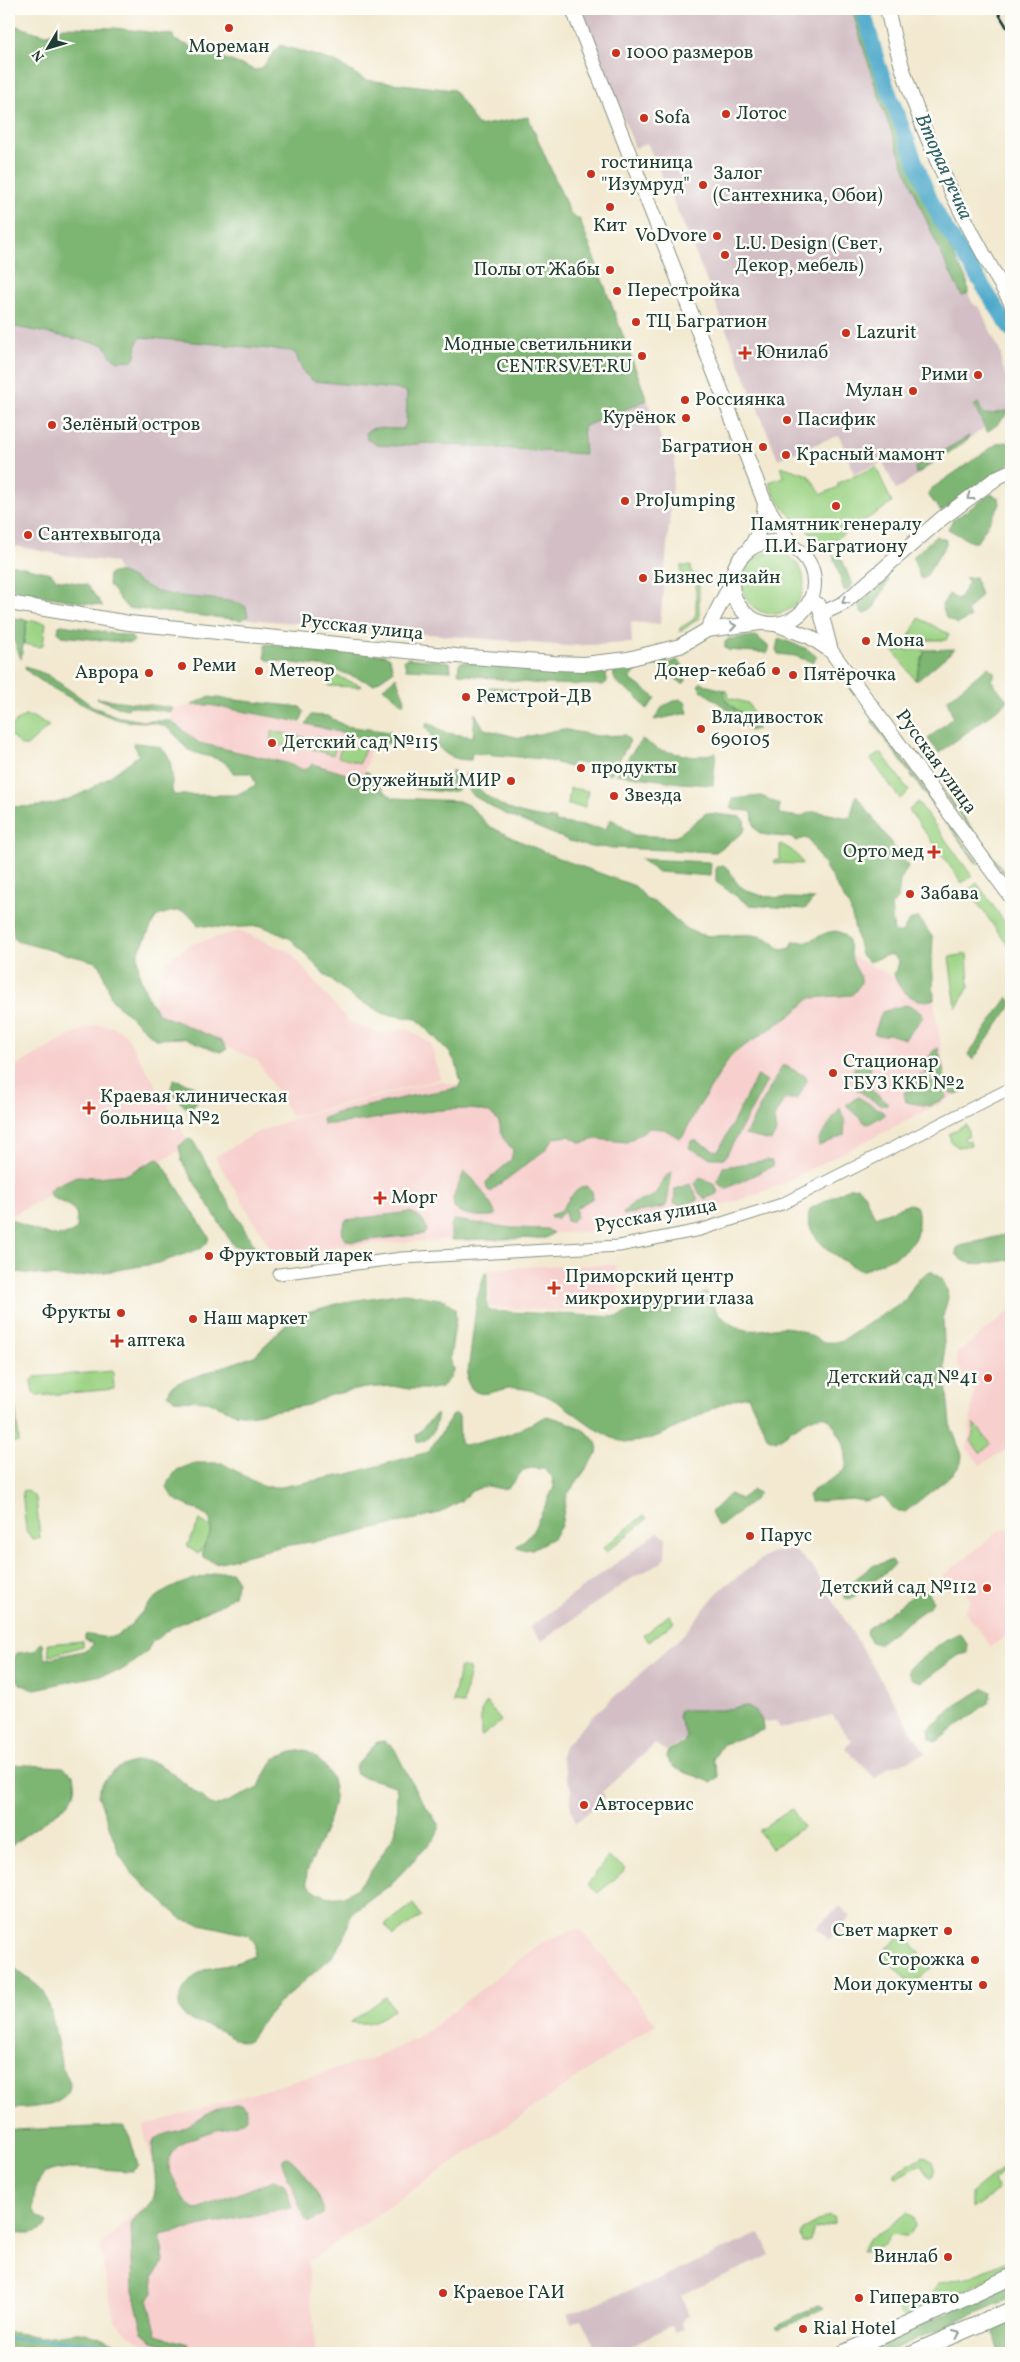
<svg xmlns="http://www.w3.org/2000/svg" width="1020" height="2362" viewBox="0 0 1020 2362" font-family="Vollkorn,serif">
	<rect width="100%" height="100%" fill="#fdfcf7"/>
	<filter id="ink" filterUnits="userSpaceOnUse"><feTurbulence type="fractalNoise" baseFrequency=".02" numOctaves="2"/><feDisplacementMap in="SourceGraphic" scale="10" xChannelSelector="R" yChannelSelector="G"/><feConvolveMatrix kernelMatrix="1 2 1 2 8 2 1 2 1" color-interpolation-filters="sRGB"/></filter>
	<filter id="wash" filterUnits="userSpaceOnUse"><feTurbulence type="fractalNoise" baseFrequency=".0096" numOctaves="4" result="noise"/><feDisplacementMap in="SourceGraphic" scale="20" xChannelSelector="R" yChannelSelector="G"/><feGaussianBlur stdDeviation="1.12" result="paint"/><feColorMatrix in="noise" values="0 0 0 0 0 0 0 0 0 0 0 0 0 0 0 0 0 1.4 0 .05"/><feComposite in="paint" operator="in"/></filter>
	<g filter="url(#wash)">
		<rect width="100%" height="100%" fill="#f2e9d0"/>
		<path fill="#f7d0ce" d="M192,705H209L345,733L343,742L371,748L363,779L313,764L304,770L286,763L199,743L171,721L173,708Z
			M240,931L290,952L348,1021L379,1033L407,1029L431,1044L440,1079L292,1117L257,1060L151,1014L167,960L192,944Z
			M831,945L933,998L947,1082L959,1080L967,1090L777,1186L728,1204L615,1230L338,1246L280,1264L215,1157L256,1133L301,1116L439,1081L537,1107Z
			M96,1025L111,1026L125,1034L191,1145L142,1170L116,1176H84L13,1215L9,1213V1070L74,1033Z
			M616,1265L621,1308L548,1310L490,1307L489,1270L538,1266Z
			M1011,1310V1447L980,1465L967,1448L974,1390L958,1366L956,1354Z
			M1011,1528V1632L991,1647L965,1611L971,1600L961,1586L949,1591L940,1579L998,1531Z
			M580,1928L656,2024L308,2262L316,2353H198L139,2342L115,2322L100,2250L103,2243L137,2211L160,2198L143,2126L376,2057L418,2038L541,1943Z"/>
		<path fill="#d2bec4" d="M581,9H879L853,14L870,71L936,244L962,295L968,293L973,304L980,308L1001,354V362L1011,389V406L1008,411L896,490L883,462L854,474L839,435L778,459L689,237L647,143L635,148Z
			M9,305L296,343L428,383L584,454L583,427L647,400L661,438L675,459L660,624L631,622L632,643L567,646L166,612L134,596L114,562L68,556L9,545Z
			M658,1532L666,1537L665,1557L660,1564L635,1576L542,1641L530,1627Z
			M791,1549L799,1554L814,1569L925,1753L906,1762L888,1767L876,1779L845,1748L852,1741L832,1715L780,1729L776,1721L705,1728L666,1751L655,1744L602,1792L605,1796L603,1799L576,1823L571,1809V1789L561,1756L564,1747L595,1714L683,1635L717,1593L730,1582L770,1553Z
			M840,1906L851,1917L829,1940L816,1927Z
			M760,2233L770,2255L681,2295L689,2316L681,2321L684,2328L676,2332L672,2325L632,2345L625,2353H591L587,2349L594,2345L581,2319L572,2323L568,2314L660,2279Z"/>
		<path fill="#9cd384" stroke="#5e885c" d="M781,466L808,475L822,494L838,487V483L876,467L892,503L826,545C804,529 778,509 769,482L784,477Z
			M742 583a31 31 0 1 1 62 0a31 31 0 1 1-62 0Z
			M681,566H690L692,573L699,576V618L680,632V628L693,620L696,614V576L681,575Z
			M919,618L949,634L946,640H916L909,636Z
			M27,620L46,623L43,645L40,647L24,644Z
			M893,650H925L915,680Z
			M330,674L360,685L361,687L329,686Z
			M724,690L728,692L729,698L748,703L754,715L749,719L726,701Z
			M25,716L33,717L49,726L27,746H22L9,734V729L19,719Z
			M272,731L308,738L306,744L299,749L270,743Z
			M316,736L338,742L333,755L312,749Z
			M343,743L365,749L360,763L338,757Z
			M881,752L909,791L900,799L871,759Z
			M570,788L588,791L585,807L568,805Z
			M918,802L972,876L962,883L909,810Z
			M780,844C788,847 800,855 802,864L774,863V860H780Z
			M977,883L1011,931V950L968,890Z
			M967,954L969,987L956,1008L949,957Z
			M966,1124L969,1136L964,1137L965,1141L970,1140L971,1145L958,1147L951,1142L949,1134Z
			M113,1371L114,1389L37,1396L33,1392L31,1381L35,1377Z
			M9,1403H15L19,1442L9,1443Z
			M975,1424L991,1444L980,1453L971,1441Z
			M27,1490L36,1498L40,1538L32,1539L26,1530L22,1491Z
			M644,1515L647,1519L606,1552L603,1548Z
			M200,1520L215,1530L198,1554L187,1546Z
			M669,1615L674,1622L649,1642L643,1635Z
			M83,1641V1646L49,1656L48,1644Z
			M460,1667L470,1669L463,1704L453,1703Z
			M487,1702L501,1721L481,1737V1712Z
			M792,1809L803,1827L771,1849L759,1831Z
			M608,1857L626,1869L598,1893L588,1884Z
			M413,1904L421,1916L394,1936L385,1925Z
			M903,1934L933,1967L912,1986L882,1953Z
			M385,1997L394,2009C381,2020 368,2026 351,2022Z
			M923,2156C932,2159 937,2168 932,2177H930L921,2164L898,2177L895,2176V2172Z
			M1006,2166L1007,2168L994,2180L998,2190L972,2209V2193Z
			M907,2213L913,2217L915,2225C906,2247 897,2228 889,2237C887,2239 887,2242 885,2244C880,2248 867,2251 861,2251L868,2238L888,2228Z
			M830,2215L835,2218L834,2224L813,2230L811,2241L803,2243L801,2236L803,2230Z
			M1011,2259V2268L921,2311L906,2317L898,2310V2304L904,2300L912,2302L932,2295L935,2287L940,2282L972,2276Z"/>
		<path fill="#7db572" stroke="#4e7953" d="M852,9H858C884,104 920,194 967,281L968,293L962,296C915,204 880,107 852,9Z
			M14,25L41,34H48L63,27L114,28L173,35L174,40L255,70L261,69L280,45L336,62L365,80L454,90L478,126L528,117L570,213L580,220L647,400L583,427L585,454L427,443L395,446L377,445L367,439L366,432L374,428L403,429L406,423L407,393L403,390L314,381C302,375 300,365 296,354L291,351L141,337C134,343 138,353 133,360L118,361L111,356L105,345L16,327L9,331V26Z
			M978,403L983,414C992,416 1001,410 1010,411L998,424L987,432L974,406Z
			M969,436L968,440L916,474L915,467Z
			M1006,442L1011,443V462L941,511L928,495L931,489L998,443Z
			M991,494L999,498L1000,504L977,542H971L948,529L952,521Z
			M936,536L946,540V544L927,575L923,579L920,578L913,557Z
			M833,555L842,559L852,585L847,591L844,590Z
			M9,564L51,573L56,579L87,585L103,606L9,590Z
			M117,572C135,576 143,588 163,593C189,599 216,597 241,604L246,607L248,616L242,620L127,608L108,584L109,574Z
			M886,577L889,580L873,609L864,614L861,612L858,603L863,595Z
			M975,577L981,595L967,611L971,617L958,624L946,618L942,605L949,594L958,600L969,582L965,578Z
			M9,617L27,620L21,659L9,628Z
			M62,625L131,636L134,641L131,643L61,636L58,632L59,626Z
			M756,636L768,646V653L728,650L725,648V642L728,639Z
			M781,639L807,649L817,657L812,662L795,656L778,654L776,651L778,640Z
			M267,644L385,655L390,658L393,671L374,684L327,667L267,660L265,658V645Z
			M955,649L918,680H915L925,650Z
			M666,657L668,664L677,660L682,664L686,681L683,684L656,665L640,666L630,679L656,698L647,709C643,706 641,700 636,696C625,687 609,685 615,666Z
			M407,658L450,662L451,671L406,669L404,660Z
			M461,662L553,670L603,669L606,671L607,682L603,685L539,684L460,674L458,672L459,664Z
			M25,666L48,675L94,707L116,716L142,721H171L199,743L286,763L304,770L313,764L363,779L365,772H368L385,792L394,798L459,801L470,806L489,826L513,838L558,858L635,886L648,900C661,902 677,924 691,931C713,942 740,930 763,937C771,939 775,946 782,950L791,948L794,941C799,941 805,943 810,941C821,936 838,923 847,939C851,947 850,957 854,965C863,982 865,979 852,995L811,998L790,1016L738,1050L728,1060L695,1113L683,1136L679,1138L664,1129L649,1128L627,1142L596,1139L581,1143L569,1136L554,1138L545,1150L490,1192L487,1189L486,1182L511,1160L513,1150C510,1146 506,1142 503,1138C498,1127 503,1123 492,1115C470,1097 356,1126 323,1124L322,1119L333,1114L411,1096L458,1088L461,1082L456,1063L449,1052L417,1019L385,1014L354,998L324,974L291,939L262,926L225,928L198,925C195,922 194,919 191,916C179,907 168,912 156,917L138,953L139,974L149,1000L159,1014L222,1041L227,1049L220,1052L184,1038L155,1039L112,1000L101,967L96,962L16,941C11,934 15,924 9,917V806C65,812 96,787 139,755L133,743C163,744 171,749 172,779C172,785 171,790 174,795H236L256,785L251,773H233C226,755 203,758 189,750C179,743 175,729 161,725C148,720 133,723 120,720C99,715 42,684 26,670Z
			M988,667L995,673L991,680L1007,700L1006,703L939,753L928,739L953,717L947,700Z
			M396,677L405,699L403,704L383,688Z
			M702,682L708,686L724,690L726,701L758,729L749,731L739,718L701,690L698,685Z
			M491,687L518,690L520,693L488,701L486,700L487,690Z
			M208,697L300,707L304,712L300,722L209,705H192Z
			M97,698L173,708L171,712L129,706L128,709L118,707Z
			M679,699L685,702L688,713L654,720L663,706Z
			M475,713L484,729L520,738L562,729L597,736L625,735L630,741L611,774L592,771L591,765L572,762L570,767L543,759L472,753L471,760C444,760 438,748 426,727L427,722L447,733L473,737Z
			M311,715L328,716L345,726L391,732L399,739L413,738L414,743H382L306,724Z
			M873,719L979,864H977L872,722Z
			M642,739L659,750L694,757L716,753L713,785L681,783L616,774Z
			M915,752L1007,876V878L914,754Z
			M452,770L455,772L459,788L458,790L446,792L415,789L414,787L419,786L451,788Z
			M466,773C488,805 517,816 555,819V822L606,829L610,820H613L634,835L672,837L677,836L706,813L741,817L744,819L745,829L741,834L716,852L591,847L570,841L503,813L472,795L468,790L464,775Z
			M856,795L908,866L900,881L898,899L891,906L894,933H902C906,926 909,917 919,918L933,938L932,957L934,999C917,1006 898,991 894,974L899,962L893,955H887L869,962L861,955L850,908L809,840L805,838L796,841L792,838L760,834L754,827L752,813L749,811L734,810L731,806L733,799L761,796L779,804V814L800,817L811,812H819L849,818L851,816Z
			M640,859L708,862L711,863L710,876L658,872Z
			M723,865C732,870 733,880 740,886C759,901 791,897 814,899L805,909L749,905L716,882V867Z
			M1008,997L1011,1000V1006L973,1060L968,1055Z
			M905,1005L915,1008L924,1016L905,1039L889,1034L882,1036L874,1034L882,1012Z
			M938,1048L946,1082H956L963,1088L962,1092L957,1095L951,1093L922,1070L933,1051Z
			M859,1059L871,1065L866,1083L872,1091L887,1102V1105H880L856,1089V1083L852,1073Z
			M782,1066H786L805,1076L807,1080L799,1096L796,1099H784L774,1118L776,1132L771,1141L745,1135Z
			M920,1074L930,1079L947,1094L946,1098L929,1106L906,1102L904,1093Z
			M759,1076L767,1081L725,1158H711L689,1148L691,1141L694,1140L716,1151L719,1150L756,1077Z
			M174,1079L195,1086L197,1101L194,1106L189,1109C181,1105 174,1095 171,1087Z
			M858,1097L883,1112L885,1115L868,1124L865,1123L846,1105Z
			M840,1108L845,1122L844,1135L819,1146L818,1141Z
			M189,1139L193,1141L259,1254L233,1245L182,1162L179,1146Z
			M157,1159L160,1160L209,1237L207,1243L202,1248L159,1263L69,1278L9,1271V1218C30,1228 56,1245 77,1229C79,1202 66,1208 50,1195L49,1191L52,1187L77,1176L97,1177L128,1174Z
			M768,1160L772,1161L773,1166L725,1189L717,1182L723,1167Z
			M464,1172C473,1175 492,1205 496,1215C487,1218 461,1216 454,1208L453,1198Z
			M672,1172L667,1203L665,1207L623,1215C630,1198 647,1203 655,1194C661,1186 663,1176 672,1172Z
			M700,1178L713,1183L719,1193L705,1199L699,1193L695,1183Z
			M691,1184L698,1200L680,1205L674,1203L675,1189Z
			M586,1186L592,1191L593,1198L576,1208V1217L571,1222L566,1221L565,1211L557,1218H551L550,1215L560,1212C566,1203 575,1188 586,1186Z
			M857,1187L863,1192L875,1217L910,1204L916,1206C919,1212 918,1218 918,1225C916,1248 900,1255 881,1263C875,1265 868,1269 863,1270C858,1271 853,1267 849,1264C832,1254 801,1233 810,1209L849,1188Z
			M410,1212C418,1215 425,1221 427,1230L424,1234L352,1242L346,1240C341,1233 341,1228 346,1220Z
			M454,1220L512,1228L547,1229L553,1233L546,1238L451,1240V1225Z
			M1011,1233V1260C995,1261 966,1271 956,1253L957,1248L961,1246Z
			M931,1271L942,1279L947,1289L948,1298L943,1316L945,1372L950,1424L962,1455L961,1463L954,1473L905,1512H897L883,1497L863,1501L852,1499L810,1502L808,1495C819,1484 835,1480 846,1468C847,1455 845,1442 837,1431C834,1425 830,1418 824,1416C812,1413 786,1435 776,1441L768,1438L748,1396C708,1403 674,1438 632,1442C606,1446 567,1401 539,1393C531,1390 517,1387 509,1388C493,1391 474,1402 467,1380L477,1299L485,1272L487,1273V1307L489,1311L618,1317L647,1303L682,1304L705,1292C711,1295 711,1301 715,1308C718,1314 725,1320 731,1324C754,1338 770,1324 792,1328C814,1333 818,1348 843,1340L905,1300L918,1279Z
			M404,1293L445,1300L455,1309L456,1318L450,1358L453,1370L451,1377L442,1387L431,1389H409L392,1386L365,1388L330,1395L308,1405L249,1415L234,1413L208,1401L174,1400L168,1394L171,1387L180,1382L254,1356L291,1320L304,1313L344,1302Z
			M456,1414L459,1416L460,1442L463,1445L474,1444L510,1434L547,1416C563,1420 603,1432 597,1454L567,1495L561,1526L553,1538L532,1549L522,1550L516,1547L532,1533L554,1487L552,1477L544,1469L531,1468L523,1470L509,1487L502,1489L488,1486L480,1488L472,1491L461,1501L439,1513L337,1538L283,1546L225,1561L215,1563L203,1557C200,1543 215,1538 210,1520C200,1505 173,1507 167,1487L168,1482L177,1470L195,1463H222L264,1487H281L349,1474L428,1452L453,1415Z
			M435,1415H437C438,1425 429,1444 417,1442L416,1435Z
			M753,1490L759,1493L753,1501L722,1525H717L711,1512L730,1494L740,1499Z
			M892,1560L895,1565L852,1598L848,1599L844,1597L843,1589L872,1566Z
			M221,1572H232L238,1581L234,1595L224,1603L171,1628L152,1642L147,1651L131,1664L120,1671L35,1689L21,1685C14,1675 10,1664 17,1653L34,1651L41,1643L43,1644L44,1655L46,1659L87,1650L94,1644L85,1639V1635C94,1634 105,1640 115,1636C130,1629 140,1613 151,1602C170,1584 197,1578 221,1572Z
			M921,1590H926L933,1601L930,1606L878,1644L871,1642L866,1633L867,1629Z
			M959,1633L967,1644L968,1653L959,1655L922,1682L912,1679L908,1673L909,1668L945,1640Z
			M985,1688L991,1692L989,1702L936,1742L930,1738L929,1729L956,1705Z
			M746,1706C758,1712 763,1718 763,1730L723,1744L713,1759L719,1777L712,1783C697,1774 672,1773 666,1757L668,1751L683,1743L687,1737L678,1717L680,1710H722Z
			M384,1741L394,1748L417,1793L438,1824L439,1829L434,1839L389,1886L356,1910L350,1917L344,1939L333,1956L278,2004L260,2024L250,2041C240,2045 229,2034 219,2030C210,2026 198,2024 190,2020C166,2006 186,1981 202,1971C210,1967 219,1967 228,1965C237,1963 245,1959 254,1956L255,1943L248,1935L183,1920L145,1886L132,1873L119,1853L98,1795C101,1782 108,1775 119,1768C155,1748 170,1774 198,1794C204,1799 210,1805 217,1806L257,1789L274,1759L292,1752L305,1750C354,1779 330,1817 313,1858C309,1866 305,1874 307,1884C350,1923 372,1867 394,1836L396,1829L397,1791L395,1786L357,1775L355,1767L377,1742Z
			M9,1764L63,1767L74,1775C77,1788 76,1794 67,1805L9,1847Z
			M9,1960C17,1974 32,1979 43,1991C51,2001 58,2050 62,2066C64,2074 73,2081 69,2091C62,2108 24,2108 9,2109Z
			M235,2104H241L246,2108L247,2118L243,2121C225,2131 170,2136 169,2162C168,2169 173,2177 176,2184C181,2194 185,2206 197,2209L274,2180L284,2184L292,2207L160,2235L164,2262L153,2276L154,2292L148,2299L157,2335L188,2344L189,2348L184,2350L152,2341L143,2333L133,2291L131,2225C135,2213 151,2209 154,2196C159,2179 150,2154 153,2143C156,2134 172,2133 180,2130C192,2126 201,2117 213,2111C219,2108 228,2106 235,2104Z
			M123,2126L129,2134L138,2166L133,2171C111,2171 66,2163 46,2173C35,2179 34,2198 33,2209L38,2216L47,2223C41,2236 24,2233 12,2232L9,2229L11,2172L9,2130Z
			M286,2157C299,2161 325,2201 323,2214L309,2223L305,2218L282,2163V2159Z
			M1011,2284V2298L884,2353H858Z
			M818,2305L824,2308L779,2329L776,2327Z
			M1011,2317V2353H1000L992,2327L994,2324Z
			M9,2332L42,2337L85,2332L146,2353H109L94,2349L67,2346L9,2348Z"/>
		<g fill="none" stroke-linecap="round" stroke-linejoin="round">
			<path stroke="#4ba8ca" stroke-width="2.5" d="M9,2339L91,2342L129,2353"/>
			<path stroke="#4ba8ca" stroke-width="15" d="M863,9L879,66L926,189L940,219L1011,330"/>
		</g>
	</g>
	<g filter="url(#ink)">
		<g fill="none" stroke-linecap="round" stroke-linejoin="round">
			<g stroke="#889382" stroke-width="13">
				<path id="minor" d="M279,1274L402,1258L619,1246L700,1230L782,1204L1011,1088"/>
			</g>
			<g stroke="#889382" stroke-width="16">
				<path id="major" d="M573,9L765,503L792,546
					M887,9C909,112 957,212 1011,302
					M732 583a41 41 0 1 1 82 0a41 41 0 1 1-82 0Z
					M749,549C759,534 764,521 765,503
					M9,603L129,623L456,656L554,663L584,664L628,659L680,646L707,630L760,623
					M819,605L831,651
					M821,614L844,603L941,519L998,477L1011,471
					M778,625L810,637L831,651L1011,897
					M707,630L732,582"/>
			</g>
			<g stroke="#889382" stroke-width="18">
				<path id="highway" d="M844,2353L1011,2277
					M913,2353L1011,2310"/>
			</g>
			<use href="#minor" stroke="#fff" stroke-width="11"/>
			<use href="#major" stroke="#fff" stroke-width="14"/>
			<use href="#highway" stroke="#fff" stroke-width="16"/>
			<path stroke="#1f3d34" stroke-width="2.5" d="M996,9L1011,34"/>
		</g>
		<defs><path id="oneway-chevron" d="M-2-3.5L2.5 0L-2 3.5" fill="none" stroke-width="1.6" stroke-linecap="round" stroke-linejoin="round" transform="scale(1.25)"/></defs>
		<g stroke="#8f9e9a">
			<use href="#oneway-chevron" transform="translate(970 497) rotate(144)"/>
			<use href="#oneway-chevron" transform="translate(845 601) rotate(146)"/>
			<use href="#oneway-chevron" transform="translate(733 626) rotate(-8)"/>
			<use href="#oneway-chevron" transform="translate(957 2334) rotate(-24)"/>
		</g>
	</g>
	<g fill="#c8321e" stroke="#fdfcf7" stroke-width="2">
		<circle cx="229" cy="28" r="5"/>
		<circle cx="616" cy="53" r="5"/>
		<circle cx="726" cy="114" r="5"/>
		<circle cx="644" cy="118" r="5"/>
		<circle cx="591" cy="174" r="5"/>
		<circle cx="703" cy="185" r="5"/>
		<circle cx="610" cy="207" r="5"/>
		<circle cx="717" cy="236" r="5"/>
		<circle cx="725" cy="255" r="5"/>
		<circle cx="610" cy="270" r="5"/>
		<circle cx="617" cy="291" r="5"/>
		<circle cx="636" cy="322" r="5"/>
		<circle cx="846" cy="333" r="5"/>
		<path d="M742.5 345.5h5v5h5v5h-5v5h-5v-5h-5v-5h5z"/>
		<circle cx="642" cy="356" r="5"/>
		<circle cx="978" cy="375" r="5"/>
		<circle cx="913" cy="391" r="5"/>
		<circle cx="685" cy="400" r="5"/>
		<circle cx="686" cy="418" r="5"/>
		<circle cx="787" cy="420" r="5"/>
		<circle cx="52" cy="425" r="5"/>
		<circle cx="763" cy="447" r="5"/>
		<circle cx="786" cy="455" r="5"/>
		<circle cx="625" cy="501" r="5"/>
		<circle cx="836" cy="506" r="5"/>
		<circle cx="28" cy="535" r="5"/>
		<circle cx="643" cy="578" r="5"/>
		<circle cx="866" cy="641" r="5"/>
		<circle cx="182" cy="666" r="5"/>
		<circle cx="259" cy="671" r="5"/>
		<circle cx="776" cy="671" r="5"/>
		<circle cx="149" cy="673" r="5"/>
		<circle cx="793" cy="675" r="5"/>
		<circle cx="466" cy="697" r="5"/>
		<circle cx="701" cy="729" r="5"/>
		<circle cx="272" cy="743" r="5"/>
		<circle cx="581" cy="768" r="5"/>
		<circle cx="511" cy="781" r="5"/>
		<circle cx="614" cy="796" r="5"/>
		<path d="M931.5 844.5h5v5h5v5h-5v5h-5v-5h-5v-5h5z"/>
		<circle cx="910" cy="894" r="5"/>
		<circle cx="833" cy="1073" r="5"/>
		<path d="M86.5 1100.5h5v5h5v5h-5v5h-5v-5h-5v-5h5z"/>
		<path d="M377.5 1190.5h5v5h5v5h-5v5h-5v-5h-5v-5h5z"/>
		<circle cx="209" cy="1256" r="5"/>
		<path d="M551.5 1280.5h5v5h5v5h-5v5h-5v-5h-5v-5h5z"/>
		<circle cx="121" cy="1313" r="5"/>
		<circle cx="193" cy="1319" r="5"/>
		<path d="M114.5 1333.5h5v5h5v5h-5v5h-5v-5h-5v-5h5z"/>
		<circle cx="988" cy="1378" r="5"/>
		<circle cx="750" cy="1536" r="5"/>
		<circle cx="987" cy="1588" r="5"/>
		<circle cx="584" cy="1805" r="5"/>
		<circle cx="948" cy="1931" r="5"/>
		<circle cx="975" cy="1960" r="5"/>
		<circle cx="983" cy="1985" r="5"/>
		<circle cx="948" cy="2257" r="5"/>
		<circle cx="443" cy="2293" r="5"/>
		<circle cx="859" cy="2298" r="5"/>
		<circle cx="803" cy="2329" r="5"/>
	</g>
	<g text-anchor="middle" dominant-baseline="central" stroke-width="5" stroke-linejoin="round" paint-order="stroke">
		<g font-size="19" fill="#1f3d34" stroke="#fdfcf7" text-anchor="start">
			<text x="229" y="47" text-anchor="middle">Мореман</text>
			<text x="626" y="53">1000 размеров</text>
			<text x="736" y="114">Лотос</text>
			<text x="654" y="118">Sofa</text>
			<text x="601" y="163">гостиница<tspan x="601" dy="22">"Изумруд"</tspan></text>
			<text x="713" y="174">Залог<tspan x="713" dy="22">(Сантехника, Обои)</tspan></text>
			<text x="610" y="226" text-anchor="middle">Кит</text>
			<text x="707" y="236" text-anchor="end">VoDvore</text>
			<text x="735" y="244">L.U. Design (Свет,<tspan x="735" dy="22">Декор, мебель)</tspan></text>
			<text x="600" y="270" text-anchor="end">Полы от Жабы</text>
			<text x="627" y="291">Перестройка</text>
			<text x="646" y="322">ТЦ Багратион</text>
			<text x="856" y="333">Lazurit</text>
			<text x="632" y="345" text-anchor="end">Модные светильники<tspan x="632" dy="22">CENTRSVET.RU</tspan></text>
			<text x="756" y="353">Юнилаб</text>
			<text x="968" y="375" text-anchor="end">Рими</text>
			<text x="903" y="391" text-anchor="end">Мулан</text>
			<text x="695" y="400">Россиянка</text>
			<text x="676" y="418" text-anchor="end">Курёнок</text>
			<text x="797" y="420">Пасифик</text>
			<text x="62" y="425">Зелёный остров</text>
			<text x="753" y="447" text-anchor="end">Багратион</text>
			<text x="796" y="455">Красный мамонт</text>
			<text x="635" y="501">ProJumping</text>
			<text x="836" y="525" text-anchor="middle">Памятник генералу<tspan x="836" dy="22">П.И. Багратиону</tspan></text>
			<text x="38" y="535">Сантехвыгода</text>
			<text x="653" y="578">Бизнес дизайн</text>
			<text x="876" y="641">Мона</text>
			<text x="192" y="666">Реми</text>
			<text x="269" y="671">Метеор</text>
			<text x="766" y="671" text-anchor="end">Донер-кебаб</text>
			<text x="139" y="673" text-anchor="end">Аврора</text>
			<text x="803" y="675">Пятёрочка</text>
			<text x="476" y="697">Ремстрой-ДВ</text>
			<text x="711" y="718">Владивосток<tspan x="711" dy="22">690105</tspan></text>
			<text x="282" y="743">Детский сад №115</text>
			<text x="591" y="768">продукты</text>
			<text x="501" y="781" text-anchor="end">Оружейный МИР</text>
			<text x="624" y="796">Звезда</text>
			<text x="924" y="852" text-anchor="end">Орто мед</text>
			<text x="920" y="894">Забава</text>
			<text x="843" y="1062">Стационар<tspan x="843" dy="22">ГБУЗ ККБ №2</tspan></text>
			<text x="100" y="1097">Краевая клиническая<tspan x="100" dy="22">больница №2</tspan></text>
			<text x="391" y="1198">Морг</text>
			<text x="219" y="1256">Фруктовый ларек</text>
			<text x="565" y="1277">Приморский центр<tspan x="565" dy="22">микрохирургии глаза</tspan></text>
			<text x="111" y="1313" text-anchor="end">Фрукты</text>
			<text x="203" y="1319">Наш маркет</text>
			<text x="127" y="1341">аптека</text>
			<text x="978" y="1378" text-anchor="end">Детский сад №41</text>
			<text x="760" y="1536">Парус</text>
			<text x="977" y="1588" text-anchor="end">Детский сад №112</text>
			<text x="594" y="1805">Автосервис</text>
			<text x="938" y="1931" text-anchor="end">Свет маркет</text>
			<text x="965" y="1960" text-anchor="end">Сторожка</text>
			<text x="973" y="1985" text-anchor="end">Мои документы</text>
			<text x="938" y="2257" text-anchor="end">Винлаб</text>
			<text x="453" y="2293">Краевое ГАИ</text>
			<text x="869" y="2298">Гиперавто</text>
			<text x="813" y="2329">Rial Hotel</text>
		</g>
		<g font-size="19" fill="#1f3d34" stroke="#fdfcf7">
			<text transform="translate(362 628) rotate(6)">Русская улица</text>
			<text transform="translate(936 762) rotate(54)">Русская улица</text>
			<text transform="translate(656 1216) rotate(-10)">Русская улица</text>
		</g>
		<g font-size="20" font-style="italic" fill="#2e6268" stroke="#fdfcf7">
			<text transform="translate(943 167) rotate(66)">Вторая речка</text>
		</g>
	</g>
	<rect width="1020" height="2362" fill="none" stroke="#fdfcf7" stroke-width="30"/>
	<g transform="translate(48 48) rotate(232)" stroke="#fdfcf7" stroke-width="4" paint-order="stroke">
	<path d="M0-4L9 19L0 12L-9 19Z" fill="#1f3d34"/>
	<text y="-8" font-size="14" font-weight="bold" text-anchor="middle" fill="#1f3d34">N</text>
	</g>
</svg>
